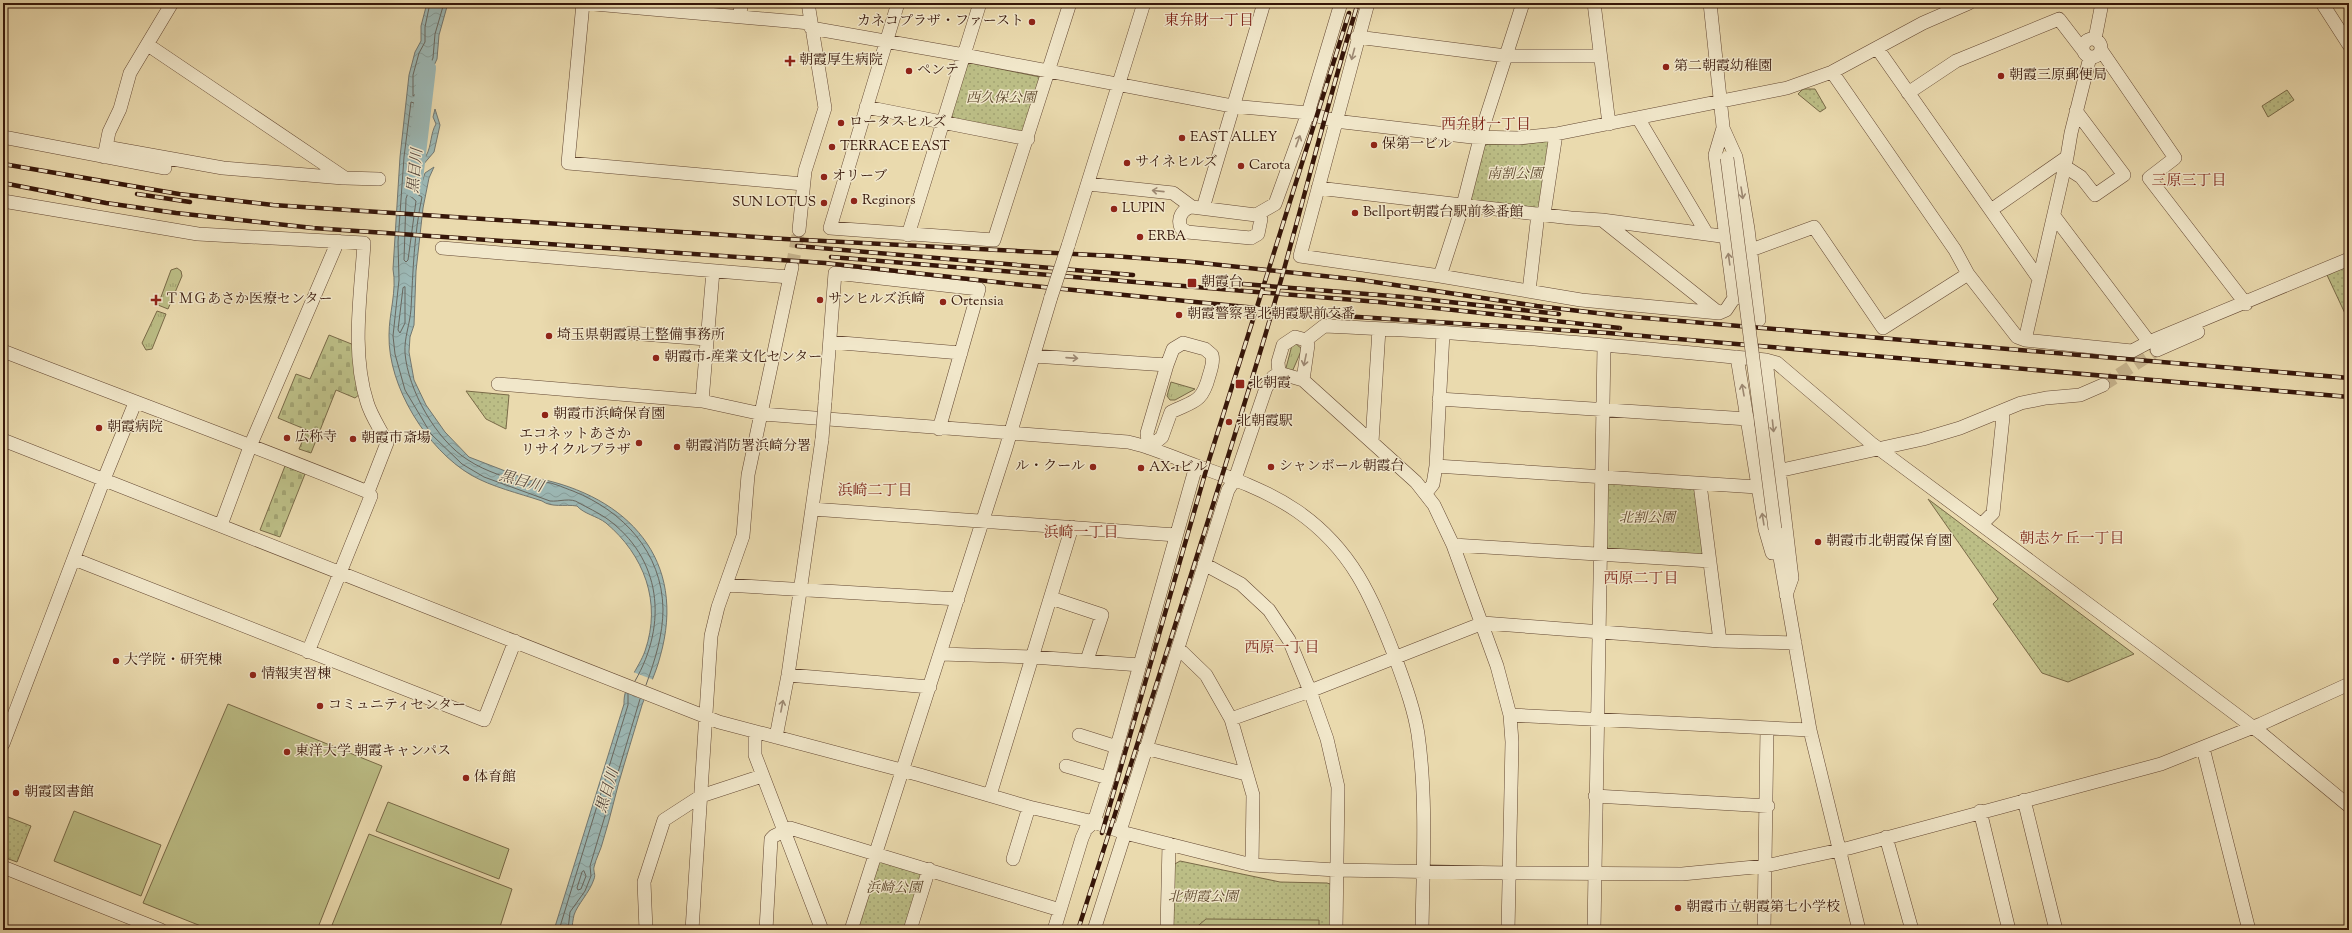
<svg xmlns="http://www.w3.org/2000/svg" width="2352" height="933" viewBox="0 0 2352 933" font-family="'Sorts Mill Goudy','Noto Serif JP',serif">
	<defs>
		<pattern id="grass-tufts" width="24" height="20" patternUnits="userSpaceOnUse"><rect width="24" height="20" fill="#bcbe86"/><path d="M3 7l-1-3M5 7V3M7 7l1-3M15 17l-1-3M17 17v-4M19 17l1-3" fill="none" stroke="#a2a372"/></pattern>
		<pattern id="cemetery-stones" width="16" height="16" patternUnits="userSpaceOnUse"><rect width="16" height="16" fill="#bcbe86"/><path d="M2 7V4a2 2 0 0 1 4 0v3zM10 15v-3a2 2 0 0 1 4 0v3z" fill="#a2a372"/></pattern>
		<pattern id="park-dots" width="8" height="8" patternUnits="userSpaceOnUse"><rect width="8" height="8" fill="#bcbe86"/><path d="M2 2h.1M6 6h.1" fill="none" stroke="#a2a372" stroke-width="1.8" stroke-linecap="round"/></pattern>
		<pattern id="water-waves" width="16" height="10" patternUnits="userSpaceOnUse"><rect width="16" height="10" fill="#9cb8b5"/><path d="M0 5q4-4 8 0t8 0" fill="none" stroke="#879d9a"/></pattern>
	</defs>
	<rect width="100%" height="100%" fill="#eadaae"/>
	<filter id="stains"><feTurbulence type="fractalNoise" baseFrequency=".005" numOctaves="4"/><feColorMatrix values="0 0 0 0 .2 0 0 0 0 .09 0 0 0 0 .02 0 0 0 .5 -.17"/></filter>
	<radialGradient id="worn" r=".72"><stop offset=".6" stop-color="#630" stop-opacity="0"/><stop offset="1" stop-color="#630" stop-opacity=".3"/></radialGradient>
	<path fill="url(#grass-tufts)" stroke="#796a48" d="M177,268L181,271L182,276L168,309L158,305L171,270Z
		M157,311L166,314L152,349L146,350L142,343Z
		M1295,343L1302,349L1292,372L1286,368L1292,345Z
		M1171,382L1195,389L1175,400H1170L1167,396Z"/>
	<path fill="url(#cemetery-stones)" stroke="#796a48" d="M329,335L354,345L360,394L355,398L336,390L311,453L299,449L307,430L278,418L296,374L310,379Z
		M285,466L305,474L280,537L260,530Z"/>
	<path fill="url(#park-dots)" stroke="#796a48" d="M971,63L1040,77L1023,133L954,119L950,113L964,66Z
		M1803,89H1815L1826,108L1820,112L1798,94Z
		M2287,90L2294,100L2268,117L2262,106Z
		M1548,141L1550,145L1542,204L1537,208L1473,201L1470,196L1484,146L1488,144H1525Z
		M2349,265V322L2327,275Z
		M466,391L509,395L506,429L486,419Z
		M1611,482L1692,487L1696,493L1703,553L1698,556L1609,550L1605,544V486Z
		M1928,499L2134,654L2068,682L2042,673L1993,604L1998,599Z
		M3,815L31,826L17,862L3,857Z
		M882,860L918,871L922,877L905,930H861L858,926L878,863Z
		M1180,861L1280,882L1327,883L1333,885L1332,930H1171L1173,865Z"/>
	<path fill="#bcbe86" stroke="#796a48" d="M228,704L382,766L317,930H211L143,903Z
		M388,802L509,849L499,879L376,831Z
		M74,811L161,845L141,896L54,861Z
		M369,834L512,889L499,930H330Z
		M1206,919L1319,920V930H1193Z"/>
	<path fill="url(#water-waves)" stroke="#737770" d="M427,3H448L439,35L437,59L431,72L430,90L419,95C417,104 413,160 416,165L421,154L426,156C432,145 430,134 436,124L433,117L435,109L440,125L434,152L422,166L416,186L419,192L425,173L434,167L429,178L423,208L416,271L414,325L410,337L409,352L414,380L426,405L445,432L469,457L531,481L536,478C628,496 688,560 660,657C656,673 648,689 642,705C636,725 630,745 624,765C616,790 611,816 603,841C601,850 596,858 594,867C593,871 596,874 594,879C590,892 577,905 574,915C573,920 572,925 572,930H554L624,704C623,685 639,668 645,651C662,602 644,555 606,523C597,516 584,514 577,506C564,504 552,508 542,501C518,493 492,487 471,475C427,449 388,387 389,335C389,313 397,291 393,269L400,157L409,75L415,52L421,41V26Z"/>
	<path fill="#eadaae" d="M633,672L654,680L646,701L623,691Z"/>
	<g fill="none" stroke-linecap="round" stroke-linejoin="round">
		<path stroke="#69675f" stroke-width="1" d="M430,3L425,27V42L419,53L413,75V96L426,87L427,71L433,58L435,34L444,3
			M408,194L416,201L408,260L406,262L404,260L406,199Z
			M405,287V323L400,333L398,330L403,288Z
			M635,681C668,624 662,558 606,518C597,512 588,508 579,503C571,497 559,502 550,501L484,477L462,464L431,434L405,390L395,354L393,336L399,280L398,242L404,157L411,102L414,103C417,121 402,157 415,170L412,187L415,193L422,197C414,234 413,271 411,309C410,324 404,338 405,353C408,390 436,440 468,460C486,472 509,478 529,485C533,485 534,482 538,482C548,480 564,488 573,491C623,511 662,552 663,609C663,635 655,660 646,685
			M584,871L586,876L581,889L578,890L577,888L582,872Z
			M559,930L628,705V694
			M568,930L570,912L585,891L591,876L590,866L640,699"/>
		<path stroke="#9cb8b5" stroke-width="18" d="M413,188L427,68"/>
		<path stroke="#c6b38d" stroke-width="13" stroke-dasharray="13 6" stroke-linecap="butt" d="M792,267L799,230
			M2103,385L2157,350"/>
		<g stroke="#634732" stroke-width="14">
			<path id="minor" d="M583,3L568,163L803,184
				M583,3L810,23
				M898,3L830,228L994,240L1070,3
				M1368,3L1300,256L1440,276L1581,300L1719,313L1726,310L1734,298L1756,296
				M1594,3L1609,124
				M1710,3L1724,136
				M2322,3L2349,45
				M740,16L741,3
				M811,28L964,55L1232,106L1308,113L1335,121L1472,137L1518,138L1556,134L1787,88L1832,72L1923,23L1969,3
				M1357,37L1506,56H1600
				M2083 48a9 9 0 1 1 18 0a9 9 0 1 1-18 0Z
				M2095,39L2102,3
				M148,45L345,178L379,179
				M1877,48L2039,279
				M2101,50L2175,158L2149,178L2246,304
				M1832,72L1955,250L1968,274L2017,337L2025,340L2132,351L2149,342L2349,259
				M1908,93L1956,61L2059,19L2082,49
				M866,107L1028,139
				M1638,118L1707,234
				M1723,128L1736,157L1748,229L1759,320
				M1723,128L1715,155L1734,298
				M3,137L165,168
				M106,147L223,168L343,178
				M104,157L109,132L120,109L130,73L172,3
				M2064,166L2081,177L2095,195L2124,175L2076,111
				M1088,184L1173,193L1192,207
				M1318,188L1571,218L1602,220L1721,236H1726L1748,229
				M3,201L198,234L364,243C361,294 351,352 367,402C371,416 381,430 387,443L368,492
				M1192,207L1256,215L1261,219L1258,234L1251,238L1187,232L1181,228C1177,218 1182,209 1192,207Z
				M1203,208L1264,3
				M1991,210L2067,157
				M1544,214L1556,134
				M1256,215L1275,204L1308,113L1341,3
				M2054,216L2149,342
				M1602,220L1719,313
				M799,230L805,171L825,108L808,3
				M908,235L980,3
				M1068,246L1144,3
				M442,248L789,277
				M1751,250L1814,227L1883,328L1968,274
				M1440,276L1463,205L1483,127L1523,3
				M1529,291L1538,214
				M630,333L706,339
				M1306,340L1324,326C1471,332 1619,346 1766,360L1777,363L1871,443L2157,655L2262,734L2349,806
				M1306,340L1295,337L1283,345L1278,362L1279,373L1303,380L1416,482L1434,505L1453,545L1497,666L1510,715L1512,742L1508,930
				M2025,340L2067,157L2071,133L2090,57
				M830,342L961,353
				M1183,343L1205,349L1212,355C1214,362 1211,369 1209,376C1202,403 1194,401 1171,412L1162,437L1149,448L1147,433L1167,365L1173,349Z
				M2157,350L2198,332
				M3,351C124,398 247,443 368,492L371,496L308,652
				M1034,356L1167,365
				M1737,357L1765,529L1772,553
				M1766,360L1792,578L1786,595
				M1303,380L1308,345L1306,340
				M498,384L702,401L762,414L1128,442C1152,447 1174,458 1197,466C1232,478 1266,490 1297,511C1352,549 1372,597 1395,657C1404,682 1414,708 1418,734C1427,799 1423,865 1422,930
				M1439,399L1748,419
				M702,401L713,271
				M825,402L835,273L979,289L939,429
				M3,440L719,722L920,775L1029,807L1094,822L1125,833L1252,865L1336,870L1510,873L1682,874L1765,866L1849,848L2161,764L2261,724L2349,684
				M1372,442L1379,329
				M1436,466L1757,487
				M1778,471L1923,439L1960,428L2021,403L2046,398L2080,395L2103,385
				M1700,484L1720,641
				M1426,493L1433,484L1436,466L1443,333
				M812,509L1176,535
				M1982,524L1993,513L2003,417L2001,412
				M221,525L251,444L338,241
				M1775,529L1810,730L1859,930
				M1453,545L1710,561
				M74,559L484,720L515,641
				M1204,564L1241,584L1269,610L1289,640L1310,691L1327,739L1338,787L1336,930
				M726,585L958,599
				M1051,598L1102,615L1087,660
				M1178,648L1206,675L1231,719L1253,795L1252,865
				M941,654L1033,657L1140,665
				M788,675L930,687
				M1510,715L1810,730
				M1231,719L1310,691L1483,623L1720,641L1795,643
				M755,732V755L822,930
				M1079,735L1117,747
				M776,737L788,675L822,439
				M3,744L104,479L135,403
				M1145,748L1246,774
				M2203,748L2249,930
				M1066,766L1108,778
				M990,795L1072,527
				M1595,796L1768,806
				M2024,800L2056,930
				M1980,811L2009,930
				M1120,831L1228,490L1235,479L1266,388L1273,377L1279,373
				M1886,837L1912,930
				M1013,859L1029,807
				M3,867L161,930
				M646,930L644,882L664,820L701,796L762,776
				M692,930L711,636L718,607L743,536L748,475L792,267
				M766,930L771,839L774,836L790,828L1060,910
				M851,930L1006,448L1051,297
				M910,930L929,869
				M1054,930L1082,838L1086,829L1094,822L1108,778L1196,466
				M1094,930L1125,833
				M1167,930L1169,844
				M1594,930L1604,346
				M1764,930L1767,728"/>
		</g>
		<use href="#minor" stroke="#f1e7ca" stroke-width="13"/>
		<g stroke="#361609" stroke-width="4.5">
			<path id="rail" d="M3,164L179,194L273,205L785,239L1113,256L1192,262L1361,280L1537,306L1622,316L2349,378
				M3,183L106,203L176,213L313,228L825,263L1023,285L1327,315L1608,333L2349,397
				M137,194L190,202
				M797,246L1133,275
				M831,257L1379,302L1620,328
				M1243,284L1404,297L1559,314
				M1102,833L1209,460L1349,13
				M1078,930C1141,732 1205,535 1265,336C1298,225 1324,113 1358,3"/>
		</g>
		<use href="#rail" stroke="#f1e7ca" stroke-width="3" stroke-dasharray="9" stroke-linecap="butt"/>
		<g stroke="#634732" stroke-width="14" stroke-linecap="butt">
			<path id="minor-bridge" d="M1727,158L1775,529
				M1051,297L1068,246
				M822,439L825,402"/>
		</g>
		<use href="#minor-bridge" stroke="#f1e7ca" stroke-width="13"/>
	</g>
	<defs><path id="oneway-shaft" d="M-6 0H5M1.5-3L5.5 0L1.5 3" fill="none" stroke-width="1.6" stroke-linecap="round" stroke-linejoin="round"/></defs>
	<g stroke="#9d8973">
		<use href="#oneway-shaft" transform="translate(1353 54) rotate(105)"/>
		<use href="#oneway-shaft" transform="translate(1298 141) rotate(-70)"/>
		<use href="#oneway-shaft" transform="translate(1158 191) rotate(-174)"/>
		<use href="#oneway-shaft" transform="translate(1742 193) rotate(81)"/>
		<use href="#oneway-shaft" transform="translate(1729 259) rotate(-98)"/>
		<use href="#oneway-shaft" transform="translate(1072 358) rotate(4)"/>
		<use href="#oneway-shaft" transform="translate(1305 360) rotate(102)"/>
		<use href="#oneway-shaft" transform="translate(1743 390) rotate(-100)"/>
		<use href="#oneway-shaft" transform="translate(1773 426) rotate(84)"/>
		<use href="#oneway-shaft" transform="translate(1763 519) rotate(-99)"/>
		<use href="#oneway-shaft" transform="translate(782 706) rotate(-79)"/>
	</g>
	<g fill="#8f2418" stroke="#f1e7ca" stroke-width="1.5">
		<circle cx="1032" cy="22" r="4"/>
		<path d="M788 55h4v4h4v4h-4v4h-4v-4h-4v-4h4z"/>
		<circle cx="1666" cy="67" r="4"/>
		<circle cx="909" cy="71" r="4"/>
		<circle cx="2001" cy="76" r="4"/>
		<circle cx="841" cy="123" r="4"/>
		<circle cx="1182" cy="138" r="4"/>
		<circle cx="1374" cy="145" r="4"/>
		<circle cx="832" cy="147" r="4"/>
		<circle cx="1127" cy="163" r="4"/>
		<circle cx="1241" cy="166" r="4"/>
		<circle cx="824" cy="177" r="4"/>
		<circle cx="854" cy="201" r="4"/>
		<circle cx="824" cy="203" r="4"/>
		<circle cx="1114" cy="209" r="4"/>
		<circle cx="1355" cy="213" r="4"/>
		<circle cx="1140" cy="237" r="4"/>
		<rect x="1187" y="278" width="10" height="10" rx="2"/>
		<path d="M154 294h4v4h4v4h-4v4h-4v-4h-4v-4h4z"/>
		<circle cx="820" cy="300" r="4"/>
		<circle cx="943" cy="302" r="4"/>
		<circle cx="1179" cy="315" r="4"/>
		<circle cx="549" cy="336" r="4"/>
		<circle cx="656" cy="358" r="4"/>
		<rect x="1235" y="379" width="10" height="10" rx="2"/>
		<circle cx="545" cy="415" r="4"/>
		<circle cx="1229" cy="422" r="4"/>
		<circle cx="99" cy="428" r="4"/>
		<circle cx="287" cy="438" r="4"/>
		<circle cx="353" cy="439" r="4"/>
		<circle cx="639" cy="443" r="4"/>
		<circle cx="677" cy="447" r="4"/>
		<circle cx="1093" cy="467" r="4"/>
		<circle cx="1271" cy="467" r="4"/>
		<circle cx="1141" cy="468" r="4"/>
		<circle cx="1818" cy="542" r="4"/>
		<circle cx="116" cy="661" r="4"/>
		<circle cx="253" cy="675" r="4"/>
		<circle cx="320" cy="706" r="4"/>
		<circle cx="287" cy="752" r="4"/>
		<circle cx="466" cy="778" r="4"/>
		<circle cx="16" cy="793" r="4"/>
		<circle cx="1678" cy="908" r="4"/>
	</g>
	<g text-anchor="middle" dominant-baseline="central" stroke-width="3" stroke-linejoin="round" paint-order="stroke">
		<g font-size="14" fill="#361609" stroke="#f1e7ca" text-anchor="start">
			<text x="1024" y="22" text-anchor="end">カネコプラザ・ファースト</text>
			<text x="799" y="61">朝霞厚生病院</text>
			<text x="1674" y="67">第二朝霞幼稚園</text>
			<text x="917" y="71">ペンテ</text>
			<text x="2009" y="76">朝霞三原郵便局</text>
			<text x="849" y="123">ロータスヒルズ</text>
			<text x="1190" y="138">EAST ALLEY</text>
			<text x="1382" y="145">保第一ビル</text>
			<text x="840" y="147">TERRACE EAST</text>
			<text x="1135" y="163">サイネヒルズ</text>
			<text x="1249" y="166">Carota</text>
			<text x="832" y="177">オリーブ</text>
			<text x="862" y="201">Reginors</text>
			<text x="816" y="203" text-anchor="end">SUN LOTUS</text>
			<text x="1122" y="209">LUPIN</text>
			<text x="1363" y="213">Bellport朝霞台駅前参番館</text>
			<text x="1148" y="237">ERBA</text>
			<text x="1201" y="283">朝霞台</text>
			<text x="165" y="300">ＴＭＧあさか医療センター</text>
			<text x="828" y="300">サンヒルズ浜崎</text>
			<text x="951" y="302">Ortensia</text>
			<text x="1187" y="315">朝霞警察署北朝霞駅前交番</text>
			<text x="557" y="336">埼玉県朝霞県土整備事務所</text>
			<text x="664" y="358">朝霞市-産業文化センター</text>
			<text x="1249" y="384">北朝霞</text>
			<text x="553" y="415">朝霞市浜崎保育園</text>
			<text x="1237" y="422">北朝霞駅</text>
			<text x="107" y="428">朝霞病院</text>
			<text x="631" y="435" text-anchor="end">エコネットあさか<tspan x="631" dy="16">リサイクルプラザ</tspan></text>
			<text x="295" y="438">広称寺</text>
			<text x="361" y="439">朝霞市斎場</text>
			<text x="685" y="447">朝霞消防署浜崎分署</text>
			<text x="1085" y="467" text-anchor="end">ル・クール</text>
			<text x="1279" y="467">シャンボール朝霞台</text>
			<text x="1149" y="468">AX-1ビル</text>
			<text x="1826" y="542">朝霞市北朝霞保育園</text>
			<text x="124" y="661">大学院・研究棟</text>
			<text x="261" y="675">情報実習棟</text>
			<text x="328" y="706">コミュニティセンター</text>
			<text x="295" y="752">東洋大学 朝霞キャンパス</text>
			<text x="474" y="778">体育館</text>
			<text x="24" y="793">朝霞図書館</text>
			<text x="1686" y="908">朝霞市立朝霞第七小学校</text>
		</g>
		<g font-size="14" font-style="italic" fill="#5e482e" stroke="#f1e7ca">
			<text x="1001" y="99">西久保公園</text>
			<text x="1515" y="175">南割公園</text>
			<text x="1647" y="519">北割公園</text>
			<text x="894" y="889">浜崎公園</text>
			<text x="1203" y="898">北朝霞公園</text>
		</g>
		<g font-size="15" fill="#7a1f14" stroke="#f1e7ca">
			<text x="1209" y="21">東弁財一丁目</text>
			<text x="1486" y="125">西弁財一丁目</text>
			<text x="2189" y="181">三原三丁目</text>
			<text x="875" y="491">浜崎二丁目</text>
			<text x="1081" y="533">浜崎一丁目</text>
			<text x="2072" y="539">朝志ケ丘一丁目</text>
			<text x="1641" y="579">西原二丁目</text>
			<text x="1282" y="648">西原一丁目</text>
		</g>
		<g font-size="15" font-style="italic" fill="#55473d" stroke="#f1e7ca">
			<text transform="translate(416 171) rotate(-84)">黒目川</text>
			<text transform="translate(521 482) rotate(16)">黒目川</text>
			<text transform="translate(608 791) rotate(-73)">黒目川</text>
		</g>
	</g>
	<rect width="2352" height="933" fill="none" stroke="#eadaae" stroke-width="16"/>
	<rect x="4" y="4" width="2344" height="925" fill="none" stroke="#361609" stroke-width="2"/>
	<rect x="8" y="8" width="2336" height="917" fill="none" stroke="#361609"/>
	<rect width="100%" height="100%" filter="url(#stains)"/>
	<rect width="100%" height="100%" fill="url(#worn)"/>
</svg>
